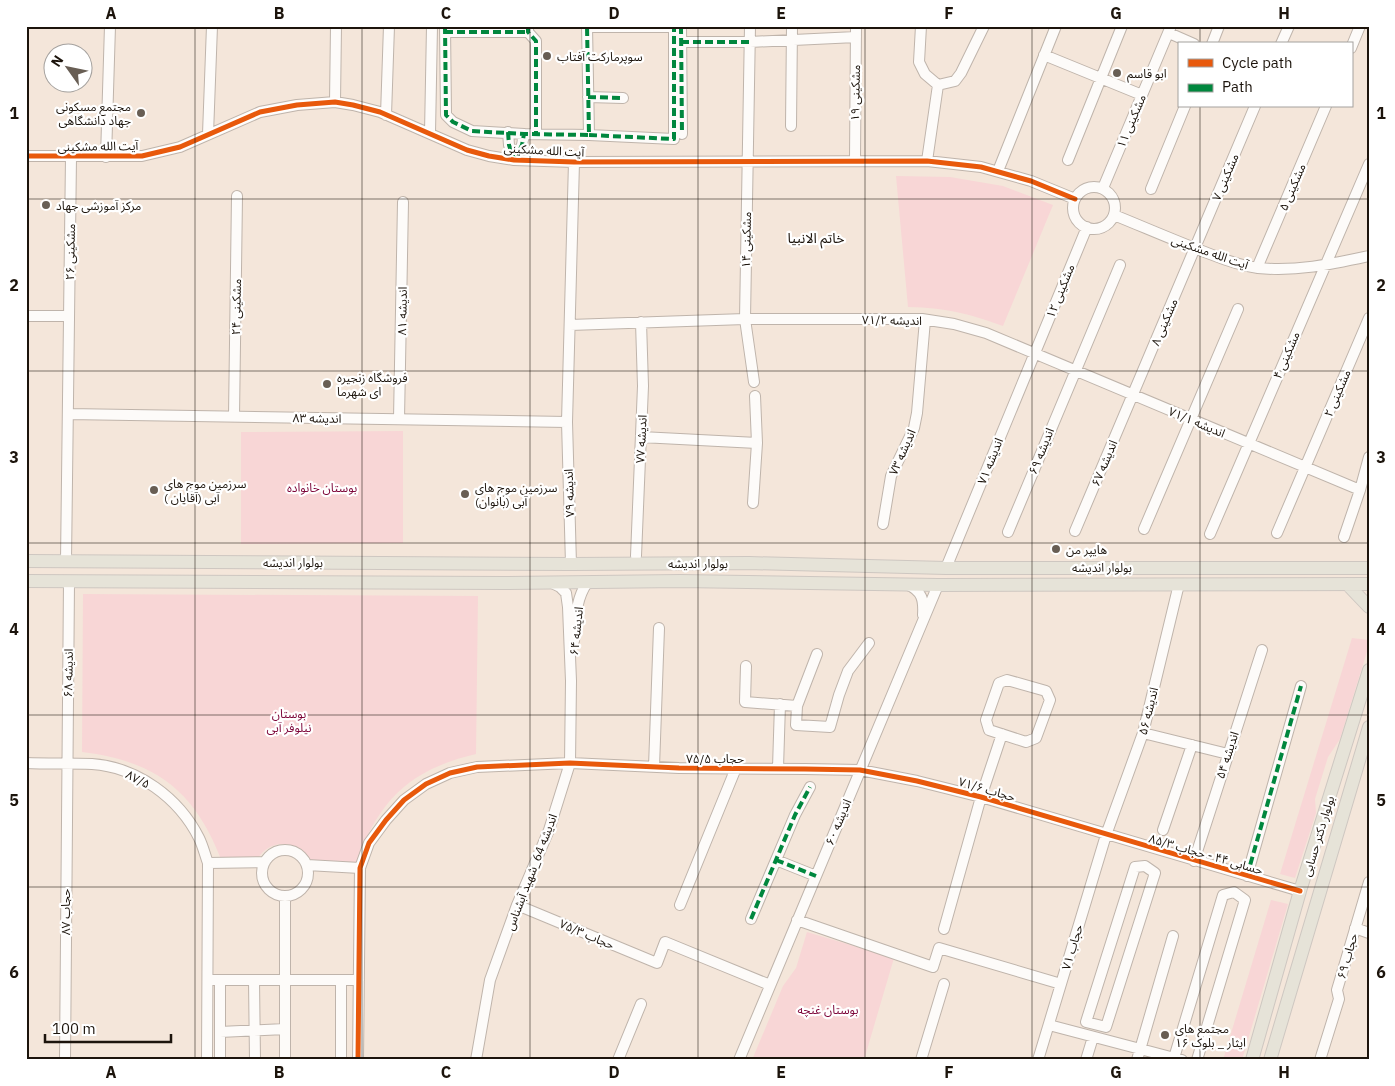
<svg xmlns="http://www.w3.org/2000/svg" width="1395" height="1086" viewBox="0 0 1395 1086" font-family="'IBM Plex Sans','Noto Sans Arabic',sans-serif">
	<rect width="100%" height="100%" fill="#f4e6da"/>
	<path fill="#f8d6d6" d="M896,176L950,177L1003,186L1053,205L1003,326C967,313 946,308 908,307Z
		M403,431V543L241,544V432Z
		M83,594L478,596L476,754C411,769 378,800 356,864L308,862C298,839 269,838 257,860L221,859C194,790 155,761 82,752Z
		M1352,638L1369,640V645L1340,739L1328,757L1315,799L1316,813L1295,878L1280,874Z
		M1271,900L1288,904L1242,1060H1223Z
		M807,932L894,958L864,1060H752L783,986L796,968Z"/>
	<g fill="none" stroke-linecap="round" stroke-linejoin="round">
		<g stroke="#bfb4ab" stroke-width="12">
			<path id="minor" d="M445,26L446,115L453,122L472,131L524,134L589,135L587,26
				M528,26V32L536,41V134
				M681,26L682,134
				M750,26L745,319L754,382
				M921,26L919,62L925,74L938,85
				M587,27H674
				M445,32H528
				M1169,33L1194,44
				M681,42H750L856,37
				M1212,44L1219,26
				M1281,44L1289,26
				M1351,48L1360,26
				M1044,55L1142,95
				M938,85L955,81L961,73L984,26
				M588,97L623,98
				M335,102L336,26
				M386,115L389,26
				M791,126L792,26
				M508,132L509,145L514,160
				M430,133L432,26
				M208,134L212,26
				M589,135L674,139V26
				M26,156H142L180,147L260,112L297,105L335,102L353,105L380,112L467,150L489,156L514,160L574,162L927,161L981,167L1031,181L1075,199
				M106,157L110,26
				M514,160L522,145L524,134
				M855,160L856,26
				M1068,160L1122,26
				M927,161L938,85
				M998,171L1056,26
				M1073 208a21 21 0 1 1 42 0a21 21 0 1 1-42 0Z
				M1103,188L1171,26
				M1151,189L1185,106
				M1114,215C1146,228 1178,242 1210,254C1225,260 1242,266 1258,268C1296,272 1332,264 1369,256
				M1257,268L1326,106
				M26,316H69
				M570,325L745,319H922L954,324L986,333L1360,490
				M68,414L567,422
				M234,417L237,196
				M399,419L403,202
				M641,437L757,443
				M753,503L757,443L755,396
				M883,524L891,476L914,428L917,413L925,320
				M1144,529L1238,309
				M1075,531L1255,106
				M1008,532L1120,265
				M1277,533L1369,318
				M1210,534L1369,164
				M1344,537L1360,490L1369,457
				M636,556L643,386L641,322
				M66,561L71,157
				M571,564L567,422L574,162
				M946,568L1087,227
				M908,585C922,591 924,600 923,615
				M574,641C576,621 575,600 587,583
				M817,654L797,706L796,725L830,727L839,695L848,671L869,643
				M746,666L745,702L797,706
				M1007,680L1046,691L1050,700L1036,738L1026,742L989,730L986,720L999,683Z
				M1143,733L1228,754
				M26,763C48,764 70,763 92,764C137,767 179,798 199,838C203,846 205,855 208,863L207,1060
				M654,767L659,628
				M778,768L780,704
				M1163,830L1192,745
				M262 873a23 23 0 1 1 46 0a23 23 0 1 1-46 0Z
				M776,860L816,876
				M1194,861L1262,650
				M208,863L265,862
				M307,865L360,868
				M1145,866L1155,873L1106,1027L1086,1022L1135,867Z
				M1247,876L1301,686
				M517,905L657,963L665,942L770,985
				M680,905L736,768
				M751,919L795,815L810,787
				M797,920L933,967L939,948L1061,984
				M1355,928L1369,933
				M944,929L981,797L1002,734
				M208,980H359
				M220,980V1060
				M254,980L255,1060
				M1049,1025L1182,1060
				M220,1032L285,1029
				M1174,1058L1223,895L1234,892L1245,900L1197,1060
				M65,1060L69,582
				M285,1060V896
				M341,1060V980
				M358,1060L360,868L369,843L386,820L404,800L426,784L450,773L477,767L570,763L679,768L805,769L860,770L917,781L981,797L1300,891
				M476,1060L490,980L517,905L549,830L570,763L571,681L568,607L566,593L560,587L552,583
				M618,1060L641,1004
				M739,1060L938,585
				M921,1060L944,984
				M1038,1060L1106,835L1143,733L1179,584
				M1086,1060L1093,1037
				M1137,1060L1173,936
				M1320,1060L1339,999L1337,990L1369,882"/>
		</g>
		<g stroke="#cec7c1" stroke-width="14">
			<path id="major" d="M26,561L571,564L749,563L946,568H1369
				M26,581L503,583L680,581L938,585L1369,584
				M1347,584L1369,607
				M1252,1060L1300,891L1369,670
				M1270,1060L1369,727"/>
		</g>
		<use href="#minor" stroke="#fdfbf9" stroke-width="10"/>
		<use href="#major" stroke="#e6e3d8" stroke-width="12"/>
		<path stroke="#00873e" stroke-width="4" stroke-dasharray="8 4" stroke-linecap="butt" d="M445,26L446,115L453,122L472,131L524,134L589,135L587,26
			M528,26V32L536,41V134
			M681,26L682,134
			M587,27H674
			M445,32H528
			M681,42H750
			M588,97L623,98
			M508,132L509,145L514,160
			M589,135L674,139V26
			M514,160L522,145L524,134
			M776,860L816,876
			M1247,876L1301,686
			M751,919L795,815L810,787"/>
		<g stroke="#fff" stroke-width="8">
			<path id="cycleway" d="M26,156H142L180,147L260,112L297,105L335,102L353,105L380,112L467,150L489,156L514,160L574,162L927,161L981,167L1031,181L1075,199
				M358,1060L360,868L369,843L386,820L404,800L426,784L450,773L477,767L570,763L679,768L805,769L860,770L917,781L981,797L1300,891"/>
		</g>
		<use href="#cycleway" stroke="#e8590c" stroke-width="5"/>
	</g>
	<path fill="none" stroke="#1c140c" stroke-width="1" stroke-opacity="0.55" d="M195,26V1060M362,26V1060M530,26V1060M698,26V1060M865,26V1060M1032,26V1060M1200,26V44M1200,106V1060M26,199H1369M26,371H1369M26,543H1369M26,715H1369M26,887H1369"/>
	<g fill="#685e54" stroke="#fff" stroke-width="2">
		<circle cx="547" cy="56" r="5"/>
		<circle cx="1117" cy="73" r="5"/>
		<circle cx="141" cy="113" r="5"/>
		<circle cx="46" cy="205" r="5"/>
		<circle cx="327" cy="384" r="5"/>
		<circle cx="154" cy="490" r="5"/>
		<circle cx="465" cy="494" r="5"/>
		<circle cx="1056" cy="549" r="5"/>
		<circle cx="1165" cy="1035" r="5"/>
	</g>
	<g text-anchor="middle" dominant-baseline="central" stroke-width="4.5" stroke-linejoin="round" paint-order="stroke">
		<g font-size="12" fill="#1c140c" stroke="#fff" text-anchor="start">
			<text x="557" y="56">سوپرمارکت آفتاب</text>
			<text x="1127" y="73">ابو قاسم</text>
			<text x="131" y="106" text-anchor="end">مجتمع مسکونی<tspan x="131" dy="14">جهاد دانشگاهی</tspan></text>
			<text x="56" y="205">مرکز آموزشی جهاد</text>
			<text x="337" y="377">فروشگاه زنجیره<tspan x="337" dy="14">ای شهرما</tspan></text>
			<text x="164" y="483">سرزمین موج های<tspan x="164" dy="14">آبی (آقایان )</tspan></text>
			<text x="475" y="487">سرزمین موج های<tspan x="475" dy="14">آبی (بانوان)</tspan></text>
			<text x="1066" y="549">هایپر من</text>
			<text x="1175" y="1028">مجتمع های<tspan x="1175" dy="14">ایثار _ بلوک ۱۶</tspan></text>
		</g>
		<g font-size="12" fill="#1c140c" stroke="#fff">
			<text transform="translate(855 93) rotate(-89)">مشکینی ۱۹</text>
			<text transform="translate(1131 121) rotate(-67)">مشکینی ۱۱</text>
			<text transform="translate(98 146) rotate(-1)">آیت الله مشکینی</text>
			<text transform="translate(544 150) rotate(3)">آیت الله مشکینی</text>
			<text transform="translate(1225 177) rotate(-67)">مشکینی ۷</text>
			<text transform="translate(1292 187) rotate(-67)">مشکینی ۵</text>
			<text transform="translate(746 240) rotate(-89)">مشکینی ۱۴</text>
			<text transform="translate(70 252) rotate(-89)">مشکینی ۲۶</text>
			<text transform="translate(1210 252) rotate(19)">آیت الله مشکینی</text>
			<text transform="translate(1060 291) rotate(-68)">مشکینی ۱۲</text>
			<text transform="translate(236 307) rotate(-89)">مشکینی ۲۴</text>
			<text transform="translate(402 311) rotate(-89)">اندیشه ۸۱</text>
			<text transform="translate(892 320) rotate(1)">اندیشه ۷۱/۲</text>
			<text transform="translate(1164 322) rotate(-67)">مشکینی ۸</text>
			<text transform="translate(1286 355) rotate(-67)">مشکینی ۴</text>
			<text transform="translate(1337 393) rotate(-67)">مشکینی ۲</text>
			<text transform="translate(317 418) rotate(1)">اندیشه ۸۳</text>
			<text transform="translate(1197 422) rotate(23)">اندیشه ۷۱/۱</text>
			<text transform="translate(641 439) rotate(-87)">اندیشه ۷۷</text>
			<text transform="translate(1041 451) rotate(-68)">اندیشه ۶۹</text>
			<text transform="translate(902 452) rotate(-66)">اندیشه ۷۳</text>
			<text transform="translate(990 461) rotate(-68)">اندیشه ۷۱</text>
			<text transform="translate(1104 463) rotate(-67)">اندیشه ۶۷</text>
			<text transform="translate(569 493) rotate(-92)">اندیشه ۷۹</text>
			<text x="293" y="562">بولوار اندیشه</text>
			<text x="698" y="563">بولوار اندیشه</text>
			<text x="1102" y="567">بولوار اندیشه</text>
			<text transform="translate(576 631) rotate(-84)">اندیشه ۶۴</text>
			<text transform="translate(68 673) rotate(-89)">اندیشه ۶۸</text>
			<text transform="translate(1148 711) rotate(-76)">اندیشه ۵۶</text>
			<text transform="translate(1227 755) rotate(-72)">اندیشه ۵۴</text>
			<text x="715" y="758">حجاب ۷۵/۵</text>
			<text transform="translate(138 779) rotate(27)">۸۷/۵</text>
			<text transform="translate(987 789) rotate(16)">حجاب ۷۱/۶</text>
			<text transform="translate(838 822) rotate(-67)">اندیشه ۶۰</text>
			<text transform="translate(1318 836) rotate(-73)">بولوار دکتر حسابی</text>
			<text transform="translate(1206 854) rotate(16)">حسابی ۴۴ - حجاب ۸۵/۳</text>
			<text transform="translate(531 872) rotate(-69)">اندیشه 64_شهید آبشناس</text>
			<text transform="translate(65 912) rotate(-90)">حجاب ۸۷</text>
			<text transform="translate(587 934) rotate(23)">حجاب ۷۵/۳</text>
			<text transform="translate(1072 947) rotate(-73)">حجاب ۷۱</text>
			<text transform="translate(1347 956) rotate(-74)">حجاب ۶۹</text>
		</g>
		<g font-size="12" fill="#7c0438" stroke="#fff">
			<text x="322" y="487">بوستان خانواده</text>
			<text x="289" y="713">بوستان<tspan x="289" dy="14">نیلوفر آبی</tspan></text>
			<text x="828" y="1009">بوستان غنچه</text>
		</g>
		<g font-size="14" fill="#1c140c" stroke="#fff">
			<text x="816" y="238">خاتم الانبیا</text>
		</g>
	</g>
	<rect width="1395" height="1086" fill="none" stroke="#ffffff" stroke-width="55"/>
	<rect x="1178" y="42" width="175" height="65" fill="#ffffff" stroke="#a4a19e"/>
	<rect x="1188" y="59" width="25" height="8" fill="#e8590c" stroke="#a4a19e"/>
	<text x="1222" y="68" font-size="15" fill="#1c140c">Cycle path</text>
	<rect x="1188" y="84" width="25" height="8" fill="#00873e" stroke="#a4a19e"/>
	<text x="1222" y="92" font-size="15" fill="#1c140c">Path</text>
	<g transform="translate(68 68) rotate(303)"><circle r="24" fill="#ffffff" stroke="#a4a19e"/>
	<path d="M0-4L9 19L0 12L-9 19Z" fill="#685e54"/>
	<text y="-8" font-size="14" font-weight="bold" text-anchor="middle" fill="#1c140c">N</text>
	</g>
	<path d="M45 1034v8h126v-8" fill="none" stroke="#1c140c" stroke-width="2.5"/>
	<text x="52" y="1034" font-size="15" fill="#1c140c" stroke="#ffffff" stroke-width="4" paint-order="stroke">100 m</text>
	<rect x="28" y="28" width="1340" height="1030" fill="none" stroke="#1c140c" stroke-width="2"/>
	<g font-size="16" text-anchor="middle" font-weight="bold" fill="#1c140c">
		<text x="111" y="19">A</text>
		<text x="279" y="19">B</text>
		<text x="446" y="19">C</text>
		<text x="614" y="19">D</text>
		<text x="781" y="19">E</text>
		<text x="949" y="19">F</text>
		<text x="1116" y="19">G</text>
		<text x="1284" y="19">H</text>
		<text x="14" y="119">1</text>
		<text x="1381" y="119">1</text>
		<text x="14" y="291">2</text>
		<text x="1381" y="291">2</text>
		<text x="14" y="463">3</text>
		<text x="1381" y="463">3</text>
		<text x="14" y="635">4</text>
		<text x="1381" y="635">4</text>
		<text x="14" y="806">5</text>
		<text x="1381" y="806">5</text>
		<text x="14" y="978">6</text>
		<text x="1381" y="978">6</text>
		<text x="111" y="1078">A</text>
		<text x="279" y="1078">B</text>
		<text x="446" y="1078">C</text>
		<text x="614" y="1078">D</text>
		<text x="781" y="1078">E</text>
		<text x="949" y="1078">F</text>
		<text x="1116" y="1078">G</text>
		<text x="1284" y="1078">H</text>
	</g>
</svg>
